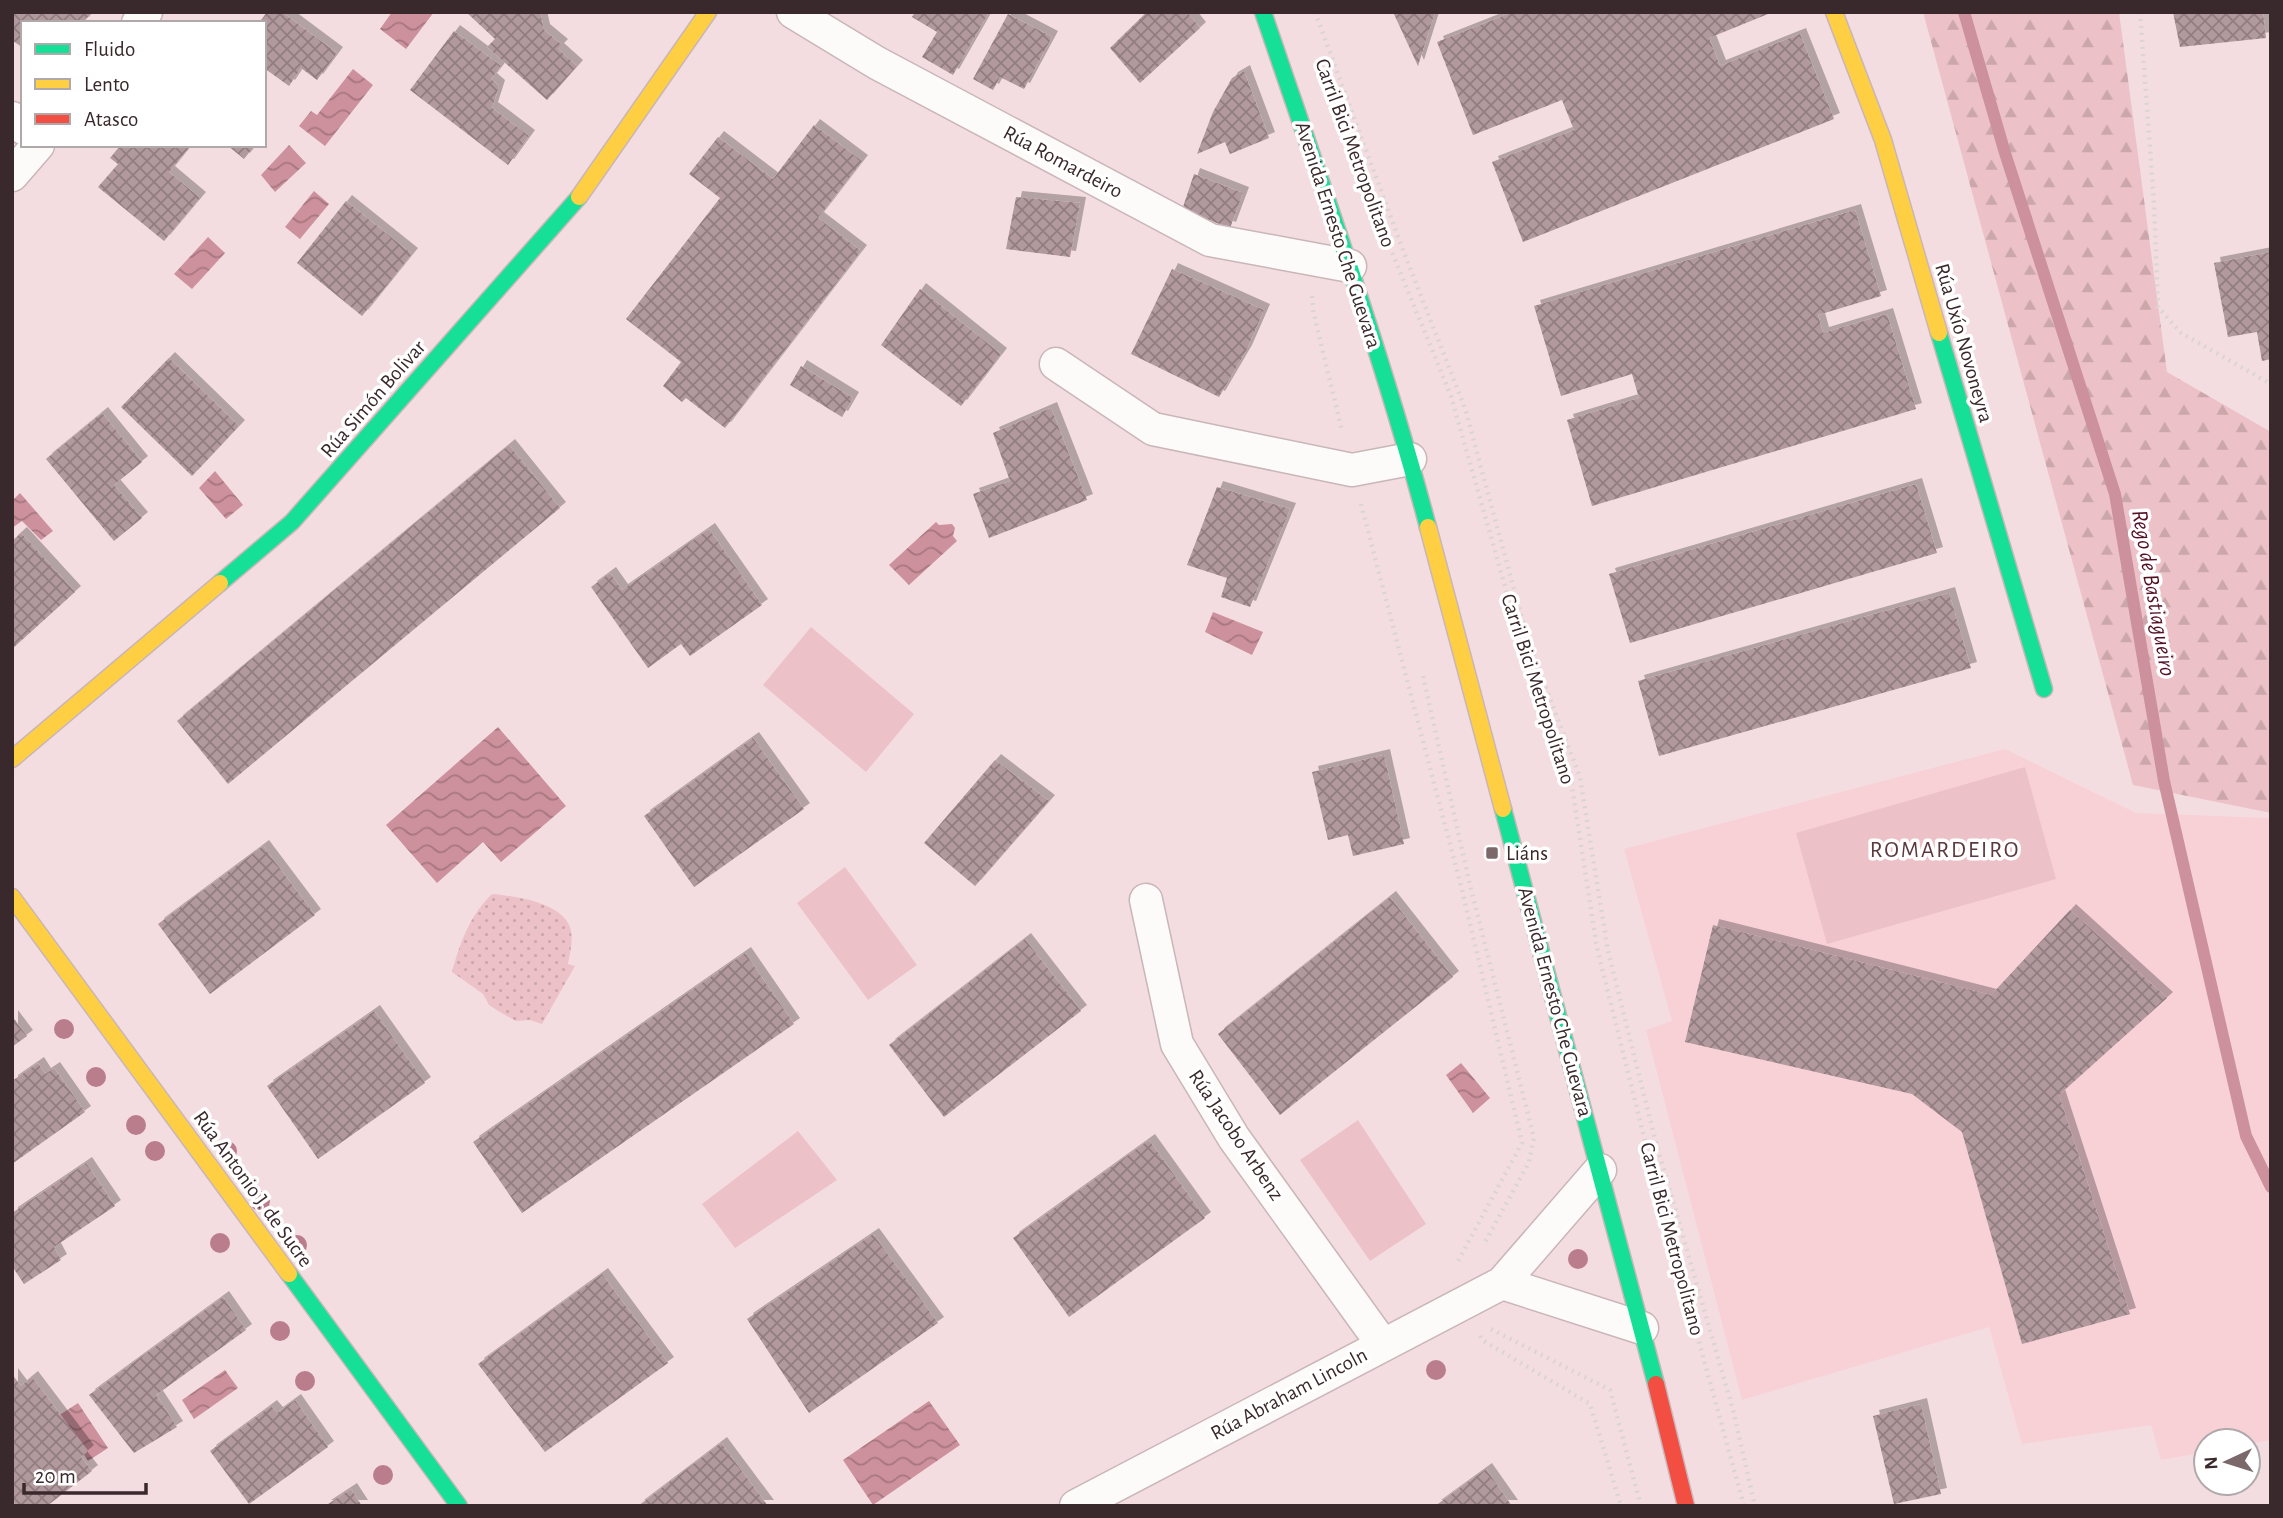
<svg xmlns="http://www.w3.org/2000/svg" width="2283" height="1518" viewBox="0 0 2283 1518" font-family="'Alegreya Sans',sans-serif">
	<defs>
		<pattern id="grass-dots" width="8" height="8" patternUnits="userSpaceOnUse" patternTransform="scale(1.75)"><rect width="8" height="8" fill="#ecc2c8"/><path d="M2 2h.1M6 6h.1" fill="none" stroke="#cba7ac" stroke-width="1.8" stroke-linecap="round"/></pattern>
		<pattern id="forest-firs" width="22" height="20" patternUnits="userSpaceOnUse" patternTransform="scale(1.75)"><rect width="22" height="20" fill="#ecc2c8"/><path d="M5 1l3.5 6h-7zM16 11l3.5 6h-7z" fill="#cba7ac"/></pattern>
		<pattern id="water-waves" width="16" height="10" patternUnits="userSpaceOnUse" patternTransform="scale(1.75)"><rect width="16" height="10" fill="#cc919c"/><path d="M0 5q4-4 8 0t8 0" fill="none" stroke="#a7767f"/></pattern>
		<pattern id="building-cross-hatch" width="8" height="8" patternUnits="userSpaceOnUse" patternTransform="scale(1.75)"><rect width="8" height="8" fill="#b1999d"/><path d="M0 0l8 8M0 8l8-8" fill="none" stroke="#917d80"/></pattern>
		<filter id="shadow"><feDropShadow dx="6" dy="-6" stdDeviation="0" flood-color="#0004"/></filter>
	</defs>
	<rect width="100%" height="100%" fill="#f4dde0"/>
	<path fill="#f8d1d7" d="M2005,749L2136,813L2271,818V1440L2248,1444V1441H2206V1452L2161,1460L2151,1425L2022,1444L1989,1327L1742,1400L1646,1030L1672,1021L1624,849Z"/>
	<path fill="url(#grass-dots)" d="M492,894C515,896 566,903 571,931C573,942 570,953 568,964L575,966L542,1024L530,1020L516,1021L500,1012L489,1005L483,994L452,972C460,943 470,915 492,894Z"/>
	<path fill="url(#forest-firs)" d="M1923,12H2119L2167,372L2271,432V813L2133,785Z"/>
	<path fill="#ecc2c8" d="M811,627L914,714L866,772L763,685Z
		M2025,767L2056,879L1827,944L1796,833Z
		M845,867L917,965L868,1000L797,903Z
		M1358,1120L1426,1224L1370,1261L1300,1160Z
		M798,1131L837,1180L735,1248L702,1204Z"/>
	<path fill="url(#water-waves)" d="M392,12H434L406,49L380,29Z
		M353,69L373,85L325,146L299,126L311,111L317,115Z
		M289,145L306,163L275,192L261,175Z
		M314,191L329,204L300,239L285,227Z
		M208,237L225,253L192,289L174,274Z
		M215,471L243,505L226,519L199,488Z
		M20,493L53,531L41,540L22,521L12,528V501Z
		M936,522L939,525L952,524L955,528L953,536L957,541L909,585L889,565Z
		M1213,612L1263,632L1252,655L1205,632Z
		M498,727L566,806L501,862L483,842L437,883L386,825Z
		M1461,1063L1490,1098L1473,1113L1446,1075Z
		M225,1370L238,1388L194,1419L182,1400Z
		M929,1401L960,1445L873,1505L843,1460Z
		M78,1403L108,1448L88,1461L58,1416Z"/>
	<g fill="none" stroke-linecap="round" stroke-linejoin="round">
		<path stroke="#cc919c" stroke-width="12" d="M1964,12L2005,153L2115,494L2164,781L2246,1136L2271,1187"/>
	</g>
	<path fill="url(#building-cross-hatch)" filter="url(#shadow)" d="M12,12H92L83,23H23V48L12,40Z
		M267,12H282L337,53L317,80L301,68L289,86L264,68V23H259Z
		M466,12H540L544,30L562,45L558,49L577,66L547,100L487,47L495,39Z
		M915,12H989L953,75L922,57L937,32L912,17Z
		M1147,12H1187L1200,28L1140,83L1110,48Z
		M1393,12H1435L1418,66Z
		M1513,12H1773L1709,38L1720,66L1800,34L1834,119L1523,242L1492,162L1574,130L1562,100L1473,135L1437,42Z
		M2173,12H2263L2266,38L2180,47Z
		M1008,14L1052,37L1024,89L1000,77L993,90L973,79Z
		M454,31L501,66L491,79L499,86L492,108L529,136L508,165L410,90Z
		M1244,71L1269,138L1230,154L1225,142L1197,154L1213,112L1232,78Z
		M814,125L862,161L818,218L861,251L725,428L686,398L682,402L663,386L681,362L626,319L720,198L689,174L718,137L773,179Z
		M121,145H191L169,172L200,198L164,241L98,187L118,164L110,158Z
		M227,145H255L244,159Z
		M1194,174L1243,193L1230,228L1182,210Z
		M1016,197L1080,203L1070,257L1006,249Z
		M346,201L412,254L362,316L297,263Z
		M1855,210L1881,296L1818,315L1823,333L1887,314L1916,409L1592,506L1567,420L1639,398L1632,374L1561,396L1534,306Z
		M2271,252V359L2262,361L2257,332L2228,337L2214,263Z
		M1172,269L1264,310L1246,351L1219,397L1131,354Z
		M920,289L1001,354L961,406L881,345Z
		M169,358L239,426L192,476L121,407Z
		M801,366L853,398L842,417L790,385Z
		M1051,408L1087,500L989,538L973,494L1010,481L993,433Z
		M102,413L142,462L114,485L142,518L114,541L46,459Z
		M509,445L560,508L228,784L177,721Z
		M1916,484L1937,553L1630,643L1609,574Z
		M1217,487L1290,509L1250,607L1221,597L1227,578L1187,565Z
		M709,529L762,605L690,656L681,644L648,668L591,587L610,573L622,590Z
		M21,533L75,592L12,649V541Z
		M1949,593L1971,668L1659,756L1638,681Z
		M753,738L804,809L694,887L644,816Z
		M1384,755L1404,844L1353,856L1348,835L1328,840L1312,772Z
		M995,760L1049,801L975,886L924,843Z
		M263,846L315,915L210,994L158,924Z
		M1390,897L1453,977L1280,1115L1218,1034Z
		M2070,910L2167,998L2059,1095L2130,1314L2022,1344L1962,1132L1912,1094L1685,1042L1713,925L1991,995Z
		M1025,939L1081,1011L944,1117L889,1045Z
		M745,953L794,1024L522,1213L473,1142Z
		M374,1011L425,1083L318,1159L267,1086Z
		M12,1016L27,1036L12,1047Z
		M38,1063L45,1074L54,1068L85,1112L12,1164V1081Z
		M1149,1140L1205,1218L1069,1317L1013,1238Z
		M86,1163L115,1206L54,1247L61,1260L24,1284L12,1266V1213Z
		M873,1234L938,1323L809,1413L747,1319Z
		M602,1274L668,1363L545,1452L478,1364Z
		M223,1297L246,1330L156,1395L177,1427L134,1453L89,1395Z
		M12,1374L21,1386L32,1377L88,1451L81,1457L92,1471L47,1506H16L12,1500Z
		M295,1400L328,1447L249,1504L210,1451L271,1406L277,1413Z
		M1921,1404L1941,1494L1894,1504L1873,1416Z
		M721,1443L768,1506H638Z
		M1486,1469L1512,1506H1435Z
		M351,1489L362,1506H325Z"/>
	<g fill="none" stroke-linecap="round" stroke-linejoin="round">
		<g stroke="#c9b6b9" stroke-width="35">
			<path id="street" d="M793,12L877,63L1210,240L1350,266
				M138,23L146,12
				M12,118L23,128
				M12,175L38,145
				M1056,364L1153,429L1352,470L1410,459
				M1146,900L1177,1044L1234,1138L1383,1345
				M1502,1283L1642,1328
				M1076,1506L1502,1283L1600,1170"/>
		</g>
		<g stroke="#c9b6b9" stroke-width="19">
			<path id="fast" d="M1263,12C1321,183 1382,353 1428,527
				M1939,333L2044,689
				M220,583L292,522L579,197
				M1503,809L1656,1384
				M289,1274L459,1506"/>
		</g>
		<g stroke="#c9b6b9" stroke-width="19">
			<path id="slow" d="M1834,12L1883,140L1939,333
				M579,197L708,12
				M1428,527L1503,809
				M12,759L220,583
				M12,897L289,1274"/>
		</g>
		<g stroke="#c9b6b9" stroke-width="19">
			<path id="jam" d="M1656,1384L1686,1506"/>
		</g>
		<path stroke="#dad4d5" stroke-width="4.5" stroke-dasharray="2 5" stroke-linecap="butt" d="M1315,12L1403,250L1465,408L1528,641L1580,777L1608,951L1655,1139L1733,1410L1755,1506
			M2140,12L2154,203L2158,307L2181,333L2271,384
			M1387,240L1451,396L1525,657L1570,774L1597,948L1657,1189L1744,1506
			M1312,296L1313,310L1342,431
			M1361,504L1462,890L1522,1143L1457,1263
			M1423,676L1470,885L1534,1138L1529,1162L1484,1244
			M1491,1329L1610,1390L1641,1506
			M1480,1336L1482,1340L1590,1404L1621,1506"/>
		<use href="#street" stroke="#fdfafa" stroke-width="32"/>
		<use href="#fast" stroke="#16e098" stroke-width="16"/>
		<use href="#slow" stroke="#ffcf43" stroke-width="16"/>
		<use href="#jam" stroke="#f24e42" stroke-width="16"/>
	</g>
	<g fill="#ba7d8b">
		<circle cx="64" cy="1029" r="10"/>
		<circle cx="96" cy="1077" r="10"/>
		<circle cx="136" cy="1125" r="10"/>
		<circle cx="155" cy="1151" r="10"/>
		<circle cx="227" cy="1151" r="10"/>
		<circle cx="260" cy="1201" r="10"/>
		<circle cx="220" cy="1243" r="10"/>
		<circle cx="297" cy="1245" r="10"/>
		<circle cx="1578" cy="1259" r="10"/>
		<circle cx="280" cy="1331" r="10"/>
		<circle cx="1436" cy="1370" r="10"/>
		<circle cx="305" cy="1381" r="10"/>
		<circle cx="383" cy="1475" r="10"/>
	</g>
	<rect fill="#7a686b" stroke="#fff" stroke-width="2.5" x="1485" y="846" width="14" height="14" rx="3.5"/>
	<g text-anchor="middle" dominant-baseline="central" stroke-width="7" stroke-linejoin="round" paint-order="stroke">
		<g font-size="21" fill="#39292c" stroke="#fff">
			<text transform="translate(1355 153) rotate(70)">Carril Bici Metropolitano</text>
			<text transform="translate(1063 162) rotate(28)">Rúa Romardeiro</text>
			<text transform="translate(1338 235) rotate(72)">Avenida Ernesto Che Guevara</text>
			<text transform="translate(1964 343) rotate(74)">Rúa Uxío Novoneyra</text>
			<text transform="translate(373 399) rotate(-49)">Rúa Simón Bolivar</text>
			<text transform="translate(1538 689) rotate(72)">Carril Bici Metropolitano</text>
			<text transform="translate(1555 1002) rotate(75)">Avenida Ernesto Che Guevara</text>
			<text transform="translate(1236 1135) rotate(56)">Rúa Jacobo Arbenz</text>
			<text transform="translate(253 1189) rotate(54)">Rúa Antonio J. de Sucre</text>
			<text transform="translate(1672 1239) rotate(75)">Carril Bici Metropolitano</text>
			<text transform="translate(1289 1394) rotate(-28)">Rúa Abraham Lincoln</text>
		</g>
		<g font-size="21" fill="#39292c" stroke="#fff" text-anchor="start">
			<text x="1506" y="853">Liáns</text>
		</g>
		<g font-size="23" font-style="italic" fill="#530f24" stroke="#fff">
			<text transform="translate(2153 593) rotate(80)">Rego de Bastiagueiro</text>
		</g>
		<g font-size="23" letter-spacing="2" fill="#5b393f" stroke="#fff">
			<text x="1945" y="850">ROMARDEIRO</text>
		</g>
	</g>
	<rect width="2283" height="1518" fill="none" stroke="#39292c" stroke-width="28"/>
	<rect x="21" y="21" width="245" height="126" fill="#ffffff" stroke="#b0a9ab" stroke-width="2"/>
	<rect x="35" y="44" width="35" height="10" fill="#16e098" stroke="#b0a9ab" stroke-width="2"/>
	<text x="84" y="56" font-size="21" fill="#39292c">Fluido</text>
	<rect x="35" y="79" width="35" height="10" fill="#ffcf43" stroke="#b0a9ab" stroke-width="2"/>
	<text x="84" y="91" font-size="21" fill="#39292c">Lento</text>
	<rect x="35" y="114" width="35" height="10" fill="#f24e42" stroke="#b0a9ab" stroke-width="2"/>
	<text x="84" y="126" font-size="21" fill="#39292c">Atasco</text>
	<g transform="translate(2227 1462) rotate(266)"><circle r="33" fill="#ffffff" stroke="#b0a9ab" stroke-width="2"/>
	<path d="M0-5L12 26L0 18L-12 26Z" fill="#7a686b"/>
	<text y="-10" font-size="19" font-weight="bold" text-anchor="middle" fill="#39292c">N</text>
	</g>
	<path d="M24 1483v10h122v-10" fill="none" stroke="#39292c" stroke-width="3.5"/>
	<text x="35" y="1483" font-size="21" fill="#39292c" stroke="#ffffff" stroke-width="5" paint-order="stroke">20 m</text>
</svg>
